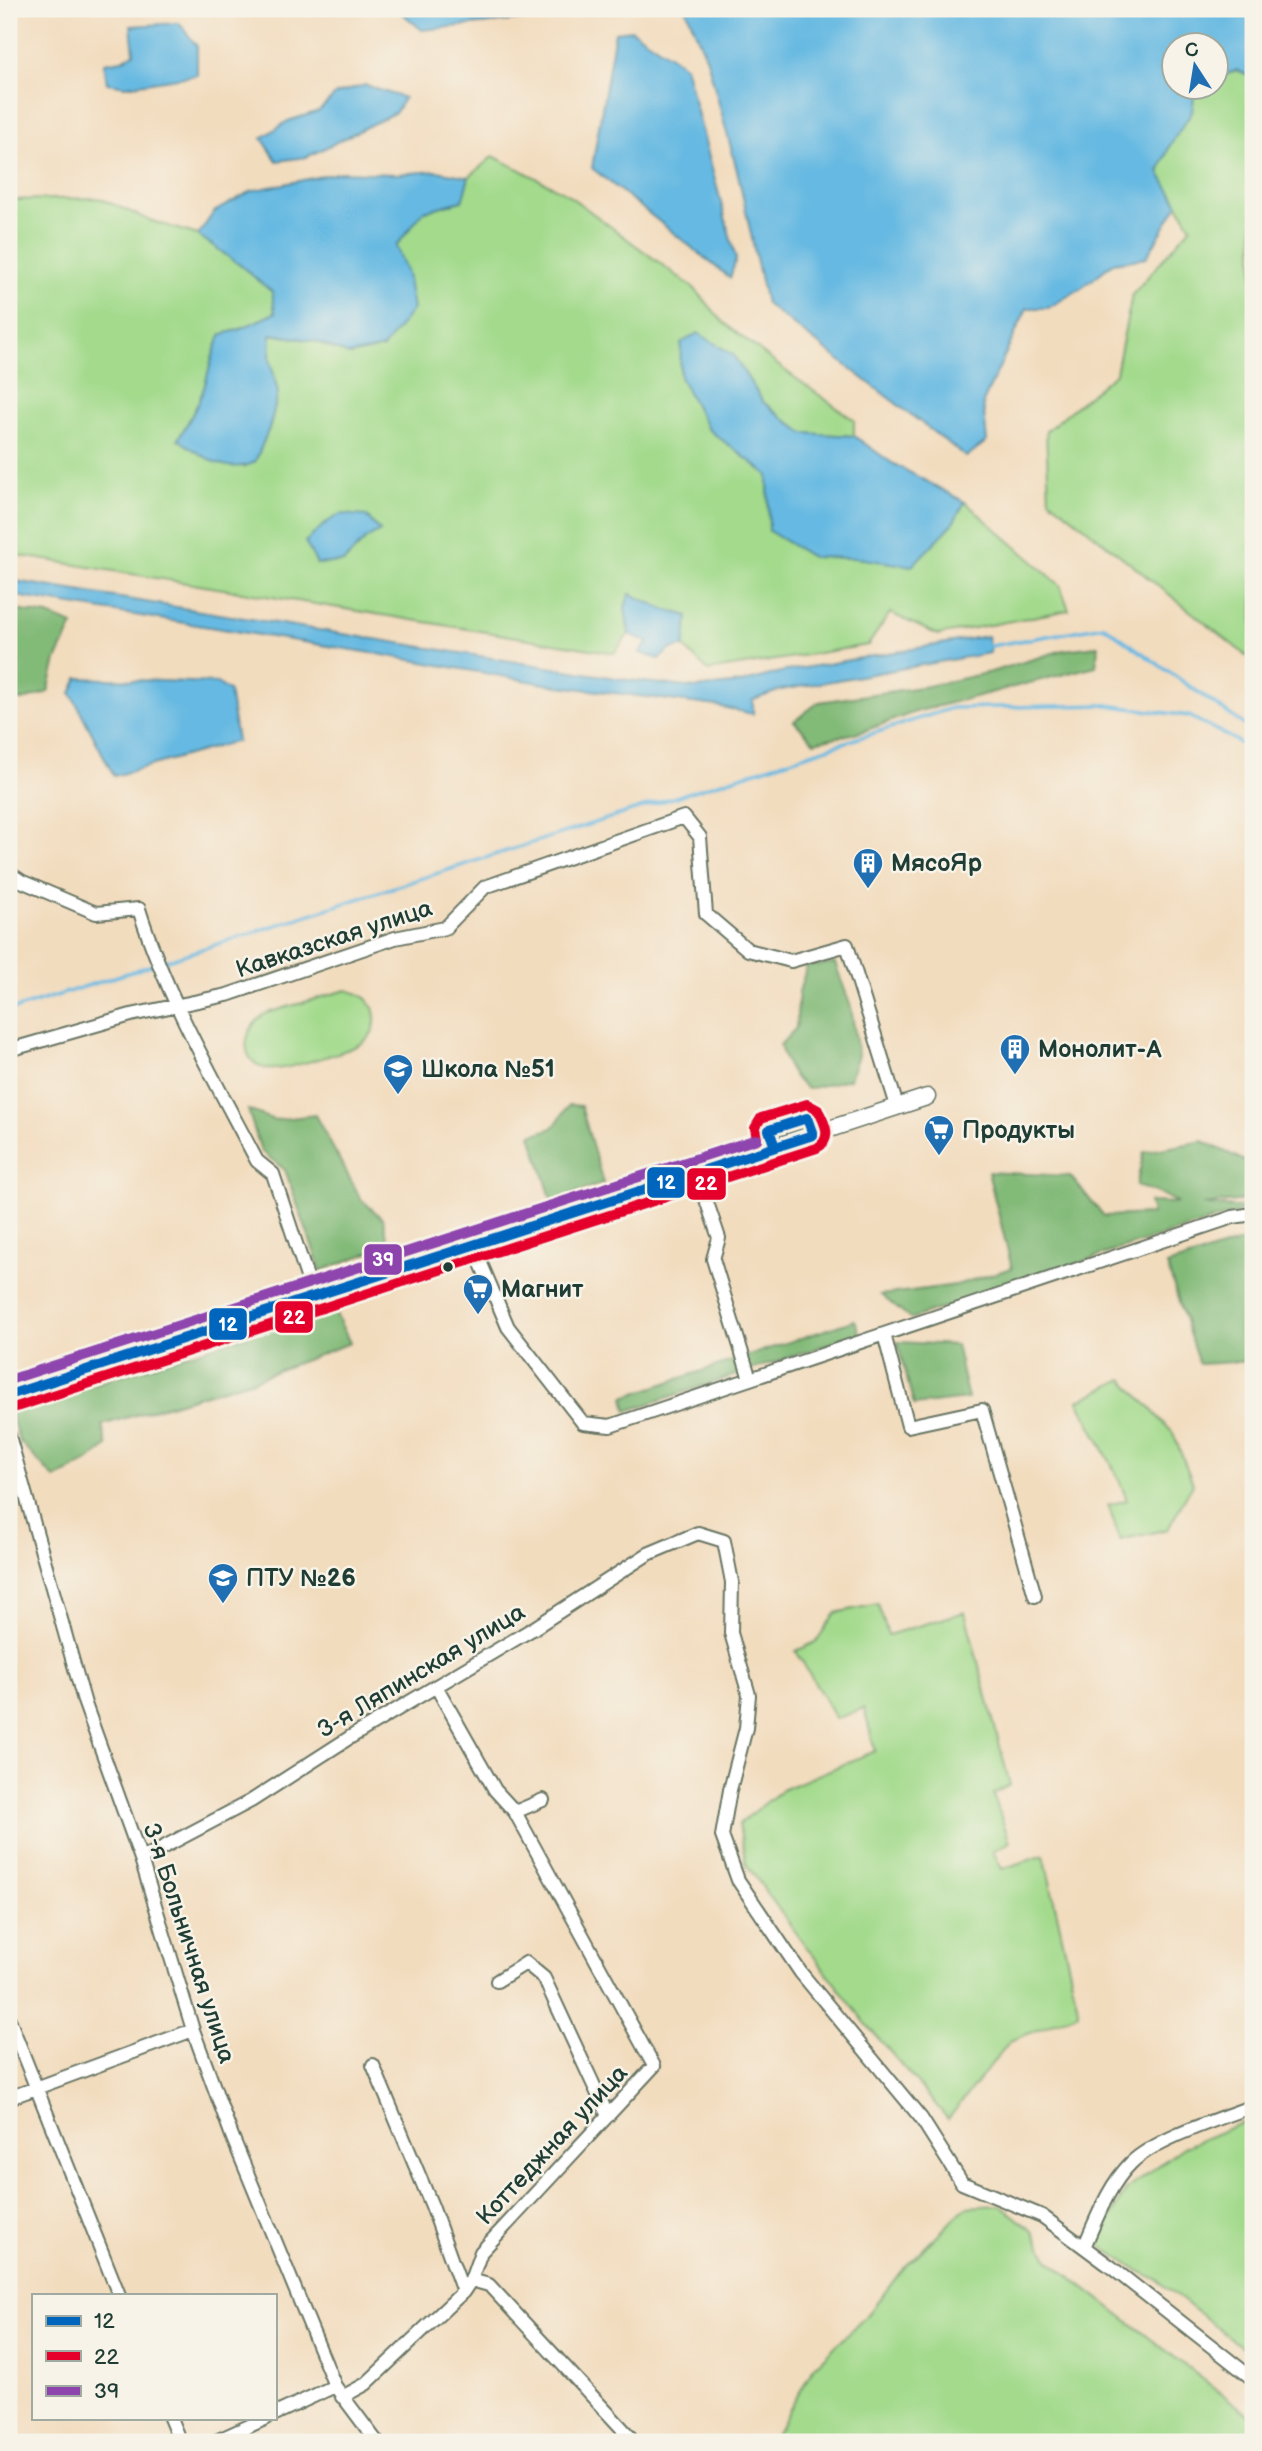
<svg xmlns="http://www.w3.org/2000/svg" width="1262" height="2451" viewBox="0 0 1262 2451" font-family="'Balsamiq Sans',sans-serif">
	<rect width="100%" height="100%" fill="#f7f3e8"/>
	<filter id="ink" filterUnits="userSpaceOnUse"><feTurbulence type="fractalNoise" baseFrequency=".0143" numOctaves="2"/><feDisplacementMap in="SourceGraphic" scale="14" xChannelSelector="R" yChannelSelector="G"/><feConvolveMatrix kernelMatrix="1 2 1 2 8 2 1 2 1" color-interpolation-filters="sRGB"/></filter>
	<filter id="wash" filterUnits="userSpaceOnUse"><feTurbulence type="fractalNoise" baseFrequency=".00686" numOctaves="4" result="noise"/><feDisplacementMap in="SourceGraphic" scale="28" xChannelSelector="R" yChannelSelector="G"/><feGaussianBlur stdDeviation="1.57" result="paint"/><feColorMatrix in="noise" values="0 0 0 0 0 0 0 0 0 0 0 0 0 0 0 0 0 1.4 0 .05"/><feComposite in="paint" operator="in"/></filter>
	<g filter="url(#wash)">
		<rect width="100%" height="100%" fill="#f2dcbe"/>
		<path fill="#a3da8c" stroke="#618c60" stroke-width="2" fill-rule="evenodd" d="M1238,70L1253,78V661L1049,499L1046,431L1116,373L1132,295L1191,227L1159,172L1170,145L1192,112L1195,88H1216L1217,78Z
			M493,156L564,192L696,290L723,322L783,369L854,420V436L803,433L763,402L733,355L708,429L768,475L769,531L812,557L856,558L951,526L965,502L1060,585L1069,610L938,635L890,613L868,645L708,671L684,647L688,616L663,609L630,594L625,607L629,634L614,653L9,554V200L99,198L149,220L198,235L240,265L273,292L275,313L238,330L222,334C212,351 210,369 204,388C198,406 188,422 178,439L243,467L255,462L270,426L278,393L270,359V334L315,341L349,355L383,348L394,332L407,273L395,246L424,211L462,201L469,177ZM366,516L380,531L366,539L344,562L317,564Z
			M346,990C360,993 374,1000 375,1017C376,1026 372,1035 365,1041C357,1049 280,1072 268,1069C237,1062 242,1027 267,1013Z
			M1123,1379L1173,1433L1193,1484L1168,1529L1120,1540L1108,1505L1127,1500L1117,1475L1078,1401Z
			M878,1604L888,1635L965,1612L1010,1785L993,1794L1010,1842L993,1851L1002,1869L1044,1855L1079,2013L1010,2041L948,2119L867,2025L802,1941L746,1864L739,1824L782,1790L875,1751L864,1708L836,1719L796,1651L816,1642L835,1613Z
			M1253,2118V2356L1156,2279L1133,2268L1097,2243L1126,2190L1182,2148Z
			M1000,2205L1033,2231L1049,2260L1253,2418V2442H771L814,2367L869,2313L902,2270L966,2207Z"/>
		<path fill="#82ba78" stroke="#507c56" stroke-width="2" d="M9,609L48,615L73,625L56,660L48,692L24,700L9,699Z
			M1098,646L1096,666L915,712L861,732L814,742L794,721L819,702L928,686L991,672L1063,650Z
			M835,963L851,1007L858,1055L850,1079L807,1089C792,1077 785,1064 780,1045L796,1028L799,992L807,966Z
			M569,1105L581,1106L603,1183L552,1201L531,1135L553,1128Z
			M248,1110L274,1120L315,1115L361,1199L383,1219L389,1245L321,1271L285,1170L261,1151Z
			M1203,1141L1253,1165V1199L1202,1205L1252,1208L1123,1248L910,1319L881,1295L956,1285L1012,1268L988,1172L1070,1176L1104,1216L1152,1214L1149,1202L1178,1203L1159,1193L1136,1186L1144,1152Z
			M1253,1238V1361L1199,1364L1167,1265Z
			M333,1308L350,1343L253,1380L102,1425L107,1446L88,1461L55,1479L19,1441L10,1411Z
			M855,1320L860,1334L627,1411L624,1397Z
			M897,1342L956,1345L968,1399L914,1405Z"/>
		<path fill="#66b9e2" stroke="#427b8b" stroke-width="2" d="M397,9H626L422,30Z
			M686,9H796L799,13L821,9H1253V78L1237,70L1217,78L1216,46H1174V88H1195L1192,112L1170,145L1159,172L1178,204L1146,258L1113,263L1083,287L1048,308H1027L983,402L987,441L966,457L766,304L738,174L707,59Z
			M179,23L197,46V75L126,86L107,83L104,63L122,60L134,53L131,26Z
			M632,30L685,66L736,259L730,278L592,168L615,32Z
			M365,85L404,98L396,112L307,157L277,161L262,138L288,121L319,111L336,94Z
			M437,171L469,177L462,201L424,211L396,246L407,273L413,309L383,348L349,355L315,341L271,334L270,359L278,393L270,426L255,462C226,476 201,455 178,439C188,423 198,406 204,388C210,369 212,351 222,334L238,330L275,313L272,292L240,265L198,235L214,212L251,191L341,172L396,174Z
			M698,333L733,355L763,402L803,433L854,436L892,463L965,502L951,526L912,566L856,558L812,557L769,531L768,475L708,429L680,377L681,343Z
			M341,514L366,516L380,531L366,539L343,562L317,564L305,542L327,522Z
			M9,580L628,680L695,688L741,683L781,672L987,636L990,653L781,690L753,700V714L717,706L551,685L378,654L9,595Z
			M630,594L663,609L688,616L684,647L671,649L659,659L640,653L648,642L629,634L625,607Z
			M78,678L217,683L229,691L237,741L114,776L71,693Z"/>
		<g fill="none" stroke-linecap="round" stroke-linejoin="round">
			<path stroke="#66b9e2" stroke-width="3.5" d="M985,647L1104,626L1253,731
				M9,1011L952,708L1107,705L1189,716L1235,740L1253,753"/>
		</g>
	</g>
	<g filter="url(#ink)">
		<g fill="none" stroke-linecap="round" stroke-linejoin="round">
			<g stroke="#697564" stroke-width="16">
				<path id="minor" d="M9,873L21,881L96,913L139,909C167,998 214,1079 257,1161L273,1174L314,1298
					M9,1050L131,1015L227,995L395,938L445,928L485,887L684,817L700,837L706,914L748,950L791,961L847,945L897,1106
					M697,1173L719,1238L713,1259L750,1379
					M473,1245L508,1327L583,1423L610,1426L1233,1217L1253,1214
					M884,1334L908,1426L982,1410L1035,1596
					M9,1436L85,1704L141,1859L193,2030L232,2136L335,2386L377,2442
					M436,1686L495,1790L515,1812L543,1800
					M141,1859L251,1801L349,1738L534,1628L648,1554L698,1533L724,1541L732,1582L731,1633L749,1695L746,1728L730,1790L722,1836L738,1880L801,1973L921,2118L962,2183L1042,2216L1111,2267L1253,2379
					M497,1981L526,1963L544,1978L608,2116
					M9,2019L119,2295
					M373,2065L432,2206L463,2292
					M9,2098L193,2030
					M1084,2247C1097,2218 1108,2186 1131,2163C1155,2139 1221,2118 1253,2106
					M471,2280L489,2285L630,2437
					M342,2397L366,2384L463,2292L471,2280L481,2252L654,2066L515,1812
					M275,2414L335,2386
					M170,2418L180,2442
					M214,2442L267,2418"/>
			</g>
			<g stroke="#697564" stroke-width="19">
				<path id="tertiary" d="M9,1395L314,1298L927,1097"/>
			</g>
			<use href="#minor" stroke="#fff" stroke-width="12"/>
			<use href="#tertiary" stroke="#fff" stroke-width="16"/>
			<g stroke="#f7f3e8" stroke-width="16">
				<path id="bus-1" d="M9,1395L813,1135L807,1118L769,1130L775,1147"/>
			</g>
			<g stroke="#f7f3e8" stroke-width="16">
				<path id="bus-2" d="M13,1408L817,1148C833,1139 825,1123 818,1110L807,1104L761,1118L755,1128L757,1139"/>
			</g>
			<g stroke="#f7f3e8" stroke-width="16">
				<path id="bus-3" d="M9,1380L757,1139"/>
			</g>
			<use href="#bus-1" stroke="#0065bd" stroke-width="10"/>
			<use href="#bus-2" stroke="#e4002b" stroke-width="10"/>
			<use href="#bus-3" stroke="#8e44ad" stroke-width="10"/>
		</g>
	</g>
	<defs>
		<g id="building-pin" transform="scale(1.575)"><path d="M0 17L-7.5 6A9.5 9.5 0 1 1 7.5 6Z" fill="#1f6fb2" stroke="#f7f3e8"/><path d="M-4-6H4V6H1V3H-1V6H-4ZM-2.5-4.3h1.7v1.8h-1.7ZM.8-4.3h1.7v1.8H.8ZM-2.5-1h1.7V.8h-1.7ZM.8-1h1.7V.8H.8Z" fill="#fff"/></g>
		<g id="school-pin" transform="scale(1.575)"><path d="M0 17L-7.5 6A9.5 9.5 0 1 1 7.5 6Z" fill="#1f6fb2" stroke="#f7f3e8"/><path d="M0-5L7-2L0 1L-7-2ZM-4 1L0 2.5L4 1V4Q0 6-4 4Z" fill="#fff"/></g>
		<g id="supermarket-pin" transform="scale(1.575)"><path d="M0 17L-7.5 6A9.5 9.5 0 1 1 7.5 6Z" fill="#1f6fb2" stroke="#f7f3e8"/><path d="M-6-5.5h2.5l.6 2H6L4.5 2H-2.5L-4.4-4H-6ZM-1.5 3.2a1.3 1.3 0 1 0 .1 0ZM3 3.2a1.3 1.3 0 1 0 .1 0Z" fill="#fff"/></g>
		<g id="university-pin" transform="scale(1.575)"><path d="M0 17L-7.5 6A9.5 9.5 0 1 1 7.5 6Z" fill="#1f6fb2" stroke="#f7f3e8"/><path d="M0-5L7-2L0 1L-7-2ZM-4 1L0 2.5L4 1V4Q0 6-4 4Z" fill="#fff"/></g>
	</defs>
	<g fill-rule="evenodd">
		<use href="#building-pin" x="868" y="863"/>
		<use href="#building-pin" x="1015" y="1049"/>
		<use href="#school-pin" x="398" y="1069"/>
		<use href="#supermarket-pin" x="939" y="1130"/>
		<use href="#supermarket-pin" x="478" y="1289"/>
		<use href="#university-pin" x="223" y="1578"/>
	</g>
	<circle fill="#1f3d34" stroke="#f7f3e8" stroke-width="2.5" cx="448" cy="1267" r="6"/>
	<g text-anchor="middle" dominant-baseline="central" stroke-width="5" stroke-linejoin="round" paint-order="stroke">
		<g font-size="24" font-weight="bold" fill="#1f3d34" stroke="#f7f3e8" text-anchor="start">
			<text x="891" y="863">МясоЯр</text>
			<text x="1038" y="1049">Монолит-А</text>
			<text x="421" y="1069">Школа №51</text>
			<text x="962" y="1130">Продукты</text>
			<text x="501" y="1289">Магнит</text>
			<text x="246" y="1578">ПТУ №26</text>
		</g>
		<g font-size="24" fill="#1f3d34" stroke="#f7f3e8">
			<text transform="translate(334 939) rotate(-18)">Кавказская улица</text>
			<text transform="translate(421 1671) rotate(-31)">3-я Ляпинская улица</text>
			<text transform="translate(189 1943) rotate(72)">3-я Больничная улица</text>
			<text transform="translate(552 2145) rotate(-47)">Коттеджная улица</text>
		</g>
	</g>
	<g stroke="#f7f3e8" stroke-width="2.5">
		<rect x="646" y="1166" width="40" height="33" rx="7" fill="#0065bd"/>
		<rect x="686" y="1167" width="41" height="34" rx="7" fill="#e4002b"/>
		<rect x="363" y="1243" width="40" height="33" rx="7" fill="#8e44ad"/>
		<rect x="274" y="1300" width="40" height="34" rx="7" fill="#e4002b"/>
		<rect x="208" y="1307" width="40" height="34" rx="7" fill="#0065bd"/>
	</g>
	<g font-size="19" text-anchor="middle" font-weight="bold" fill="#fff">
		<text x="666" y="1189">12</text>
		<text x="706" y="1190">22</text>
		<text x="383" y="1266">39</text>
		<text x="294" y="1324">22</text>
		<text x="228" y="1331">12</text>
	</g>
	<rect width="1262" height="2451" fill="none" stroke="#f7f3e8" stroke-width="35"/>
	<rect x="32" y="2294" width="245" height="126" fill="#f7f3e8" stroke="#a1aaa0" stroke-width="2"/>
	<rect x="46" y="2316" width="35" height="10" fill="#0065bd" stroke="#a1aaa0" stroke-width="2"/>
	<text x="94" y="2328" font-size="21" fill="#1f3d34">12</text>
	<rect x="46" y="2351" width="35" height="10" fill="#e4002b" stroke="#a1aaa0" stroke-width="2"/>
	<text x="94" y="2364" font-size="21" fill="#1f3d34">22</text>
	<rect x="46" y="2386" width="35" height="10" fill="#8e44ad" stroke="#a1aaa0" stroke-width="2"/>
	<text x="94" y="2398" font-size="21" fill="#1f3d34">39</text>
	<g transform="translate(1195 66) rotate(348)"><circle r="33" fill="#f7f3e8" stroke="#a1aaa0" stroke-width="2"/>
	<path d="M0-5L12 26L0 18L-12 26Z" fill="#1f6fb2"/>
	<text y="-10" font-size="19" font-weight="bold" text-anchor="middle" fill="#1f3d34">С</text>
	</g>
</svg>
